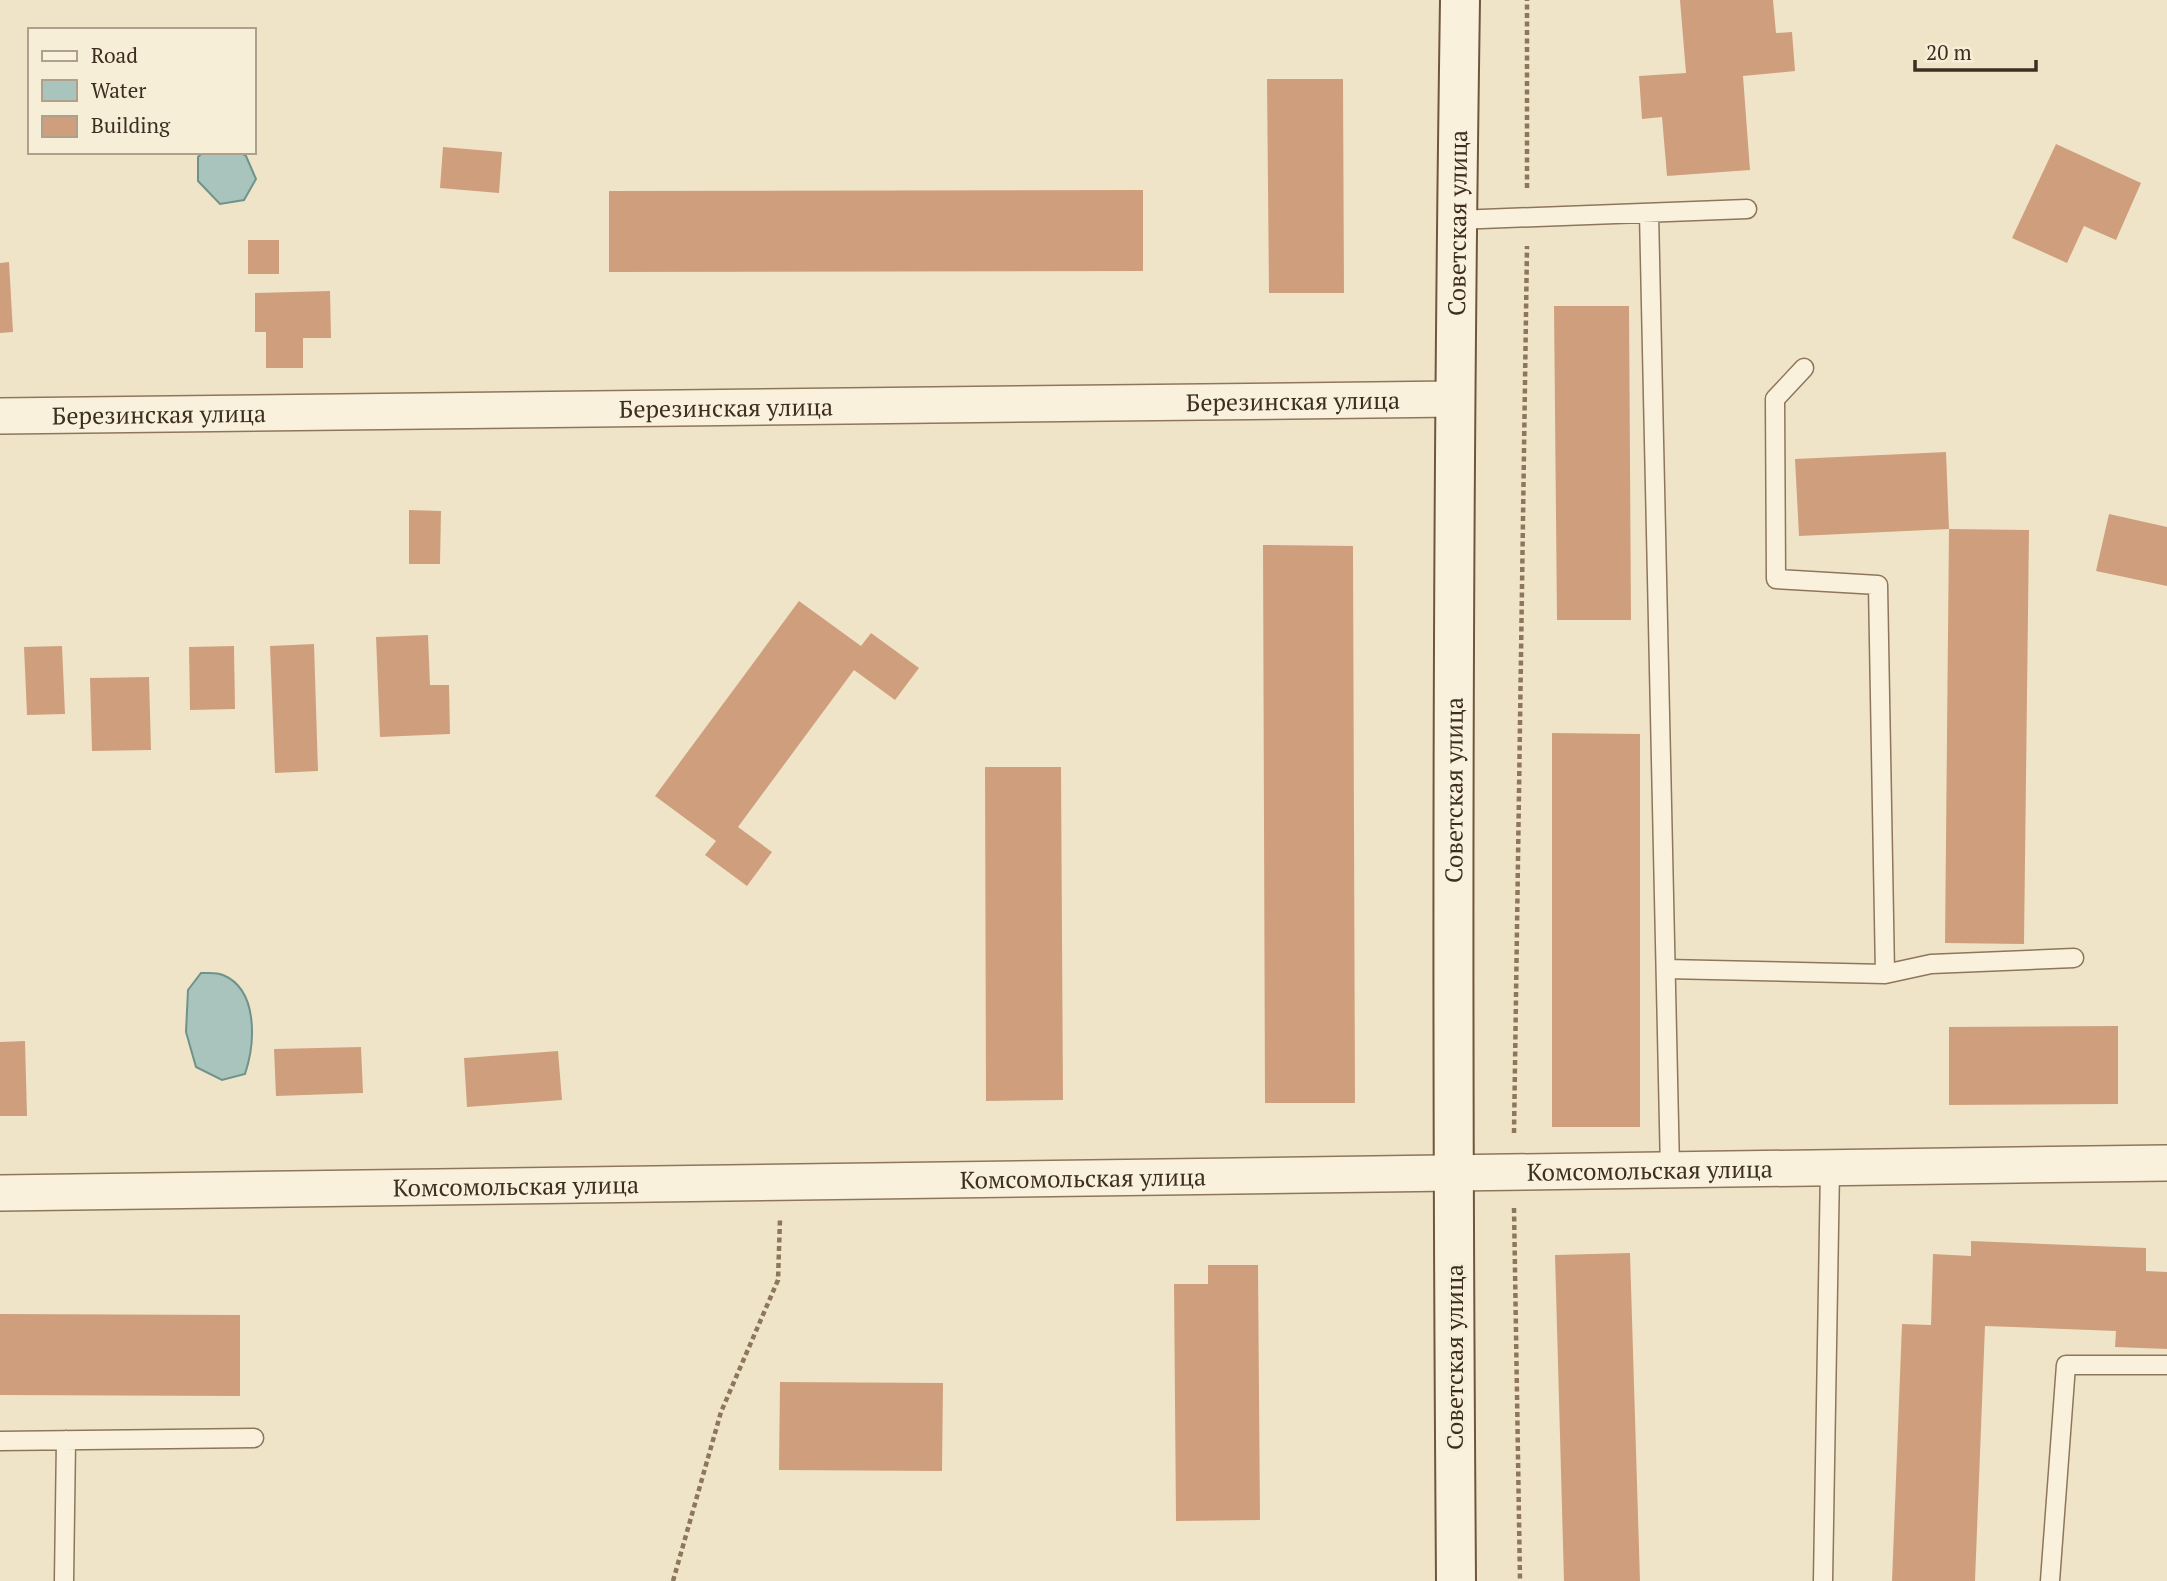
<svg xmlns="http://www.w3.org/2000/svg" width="2167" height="1581" viewBox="0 0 2167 1581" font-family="'PT Serif',serif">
	<rect width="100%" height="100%" fill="#f0e4c8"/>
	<path fill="#a9c4bc" stroke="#6f938a" stroke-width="2" d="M203,152H239L246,156L256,179L244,200L220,204L198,181V157Z
		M201,973C207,973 217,972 223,975C259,990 255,1044 245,1074L222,1080L196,1067L186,1032L188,990Z"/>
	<path fill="#cf9f7d" d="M1680,0H1773L1776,33L1792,32L1795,71L1743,76L1750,170L1667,176L1662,117L1642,119L1639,76L1686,73Z
		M1267,79H1343L1344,293H1269Z
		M2056,144L2141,183L2116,240L2084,226L2067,263L2012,238Z
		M443,147L502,152L499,193L440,188Z
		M1143,190V271L609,272V191Z
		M248,240H279V274H248Z
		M9,262L13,332L0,333V263Z
		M330,291L331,338H303V368H266V332H255V293Z
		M1554,306H1629L1631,620H1557Z
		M1946,452L1949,529L2029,530L2024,944L1945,943L1949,529L1799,536L1795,459Z
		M409,510L441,511L440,564H409Z
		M2109,514L2167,527V586L2096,571Z
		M1263,545L1353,546L1355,1103H1265Z
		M799,601L861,646L871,633L919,668L895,700L854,670L738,827L772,852L747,886L705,855L716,841L655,796Z
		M428,635L430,685H449L450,734L380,737L376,637Z
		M314,644L318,771L275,773L270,646Z
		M62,646L65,714L27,715L24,647Z
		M234,646L235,709L190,710L189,647Z
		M149,677L151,750L92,751L90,678Z
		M1552,733L1640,734V1127H1552Z
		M985,767H1061L1063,1100L986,1101Z
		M2118,1026V1104L1949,1105V1027Z
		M25,1041L27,1116H0V1042Z
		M361,1047L363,1093L276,1096L274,1049Z
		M558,1051L562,1100L467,1107L464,1058Z
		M1971,1241L2146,1248V1271L2167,1272V1349L2115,1347L2116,1331L1985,1326L1975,1581H1892L1902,1324L1931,1325L1933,1254L1971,1256Z
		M1630,1253L1640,1581H1564L1555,1255Z
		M1208,1265H1258L1260,1520L1176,1521L1174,1284H1208Z
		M0,1314L240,1315V1396L0,1395Z
		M780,1382L943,1383L942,1471L779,1470Z"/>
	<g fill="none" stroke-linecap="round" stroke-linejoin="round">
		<g stroke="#8d765c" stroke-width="21">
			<path id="lane" d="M1649,213L1670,1170
				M1456,220L1747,209
				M1666,969L1885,974L1878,585L1776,579L1775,399L1804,368
				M1885,974L1931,964L2074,958
				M0,1441L254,1438
				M64,1581L66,1440
				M1823,1581L1830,1168
				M2050,1581L2066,1365H2167"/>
		</g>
		<g stroke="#8d765c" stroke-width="38">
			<g id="street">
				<path id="s1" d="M0,416L1454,399"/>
				<path id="s2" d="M0,1193L2167,1163"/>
			</g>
		</g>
		<g stroke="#6f573f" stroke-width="42">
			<g id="secondary">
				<path id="s3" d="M1456,1581C1452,1054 1452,527 1460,0"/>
			</g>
		</g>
		<path stroke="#8d765c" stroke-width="4.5" stroke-dasharray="5 3.5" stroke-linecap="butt" d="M1527,188V0
			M1514,1133L1527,246
			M1514,1208L1520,1581
			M673,1581L721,1412L778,1280L780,1219"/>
		<use href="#lane" stroke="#faf1dc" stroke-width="18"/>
		<use href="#street" stroke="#faf1dc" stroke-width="35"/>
		<use href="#secondary" stroke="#faf1dc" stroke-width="38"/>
	</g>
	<g text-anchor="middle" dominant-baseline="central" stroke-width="6" stroke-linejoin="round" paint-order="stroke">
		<g font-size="24" fill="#3d2e20" stroke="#f7eed8">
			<text stroke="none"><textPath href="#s3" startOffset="1358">Советская улица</textPath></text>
			<text stroke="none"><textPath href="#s1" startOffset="1293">Березинская улица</textPath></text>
			<text stroke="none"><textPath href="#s1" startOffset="726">Березинская улица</textPath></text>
			<text stroke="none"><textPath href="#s1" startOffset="159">Березинская улица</textPath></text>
			<text stroke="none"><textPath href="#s3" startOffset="791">Советская улица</textPath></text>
			<text stroke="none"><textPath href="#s2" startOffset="1650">Комсомольская улица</textPath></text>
			<text stroke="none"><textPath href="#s2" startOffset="1083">Комсомольская улица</textPath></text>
			<text stroke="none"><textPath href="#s2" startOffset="516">Комсомольская улица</textPath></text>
			<text transform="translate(1454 1357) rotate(-90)">Советская улица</text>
		</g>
	</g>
	<rect x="28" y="28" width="228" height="126" fill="#f7eed8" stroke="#ada18e" stroke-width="2"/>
	<rect x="42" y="51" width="35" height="10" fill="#faf1dc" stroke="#ada18e" stroke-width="2"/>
	<text x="91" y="63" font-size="21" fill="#3d2e20">Road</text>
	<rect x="42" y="80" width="35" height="21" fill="#a9c4bc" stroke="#ada18e" stroke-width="2"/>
	<text x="91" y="98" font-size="21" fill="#3d2e20">Water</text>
	<rect x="42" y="116" width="35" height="21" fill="#cf9f7d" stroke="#ada18e" stroke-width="2"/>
	<text x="91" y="133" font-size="21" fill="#3d2e20">Building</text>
	<path d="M1915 60v10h121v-10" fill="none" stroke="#3d2e20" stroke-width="3.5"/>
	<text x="1926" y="60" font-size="21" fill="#3d2e20" stroke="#f7eed8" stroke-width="5" paint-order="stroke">20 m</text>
</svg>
